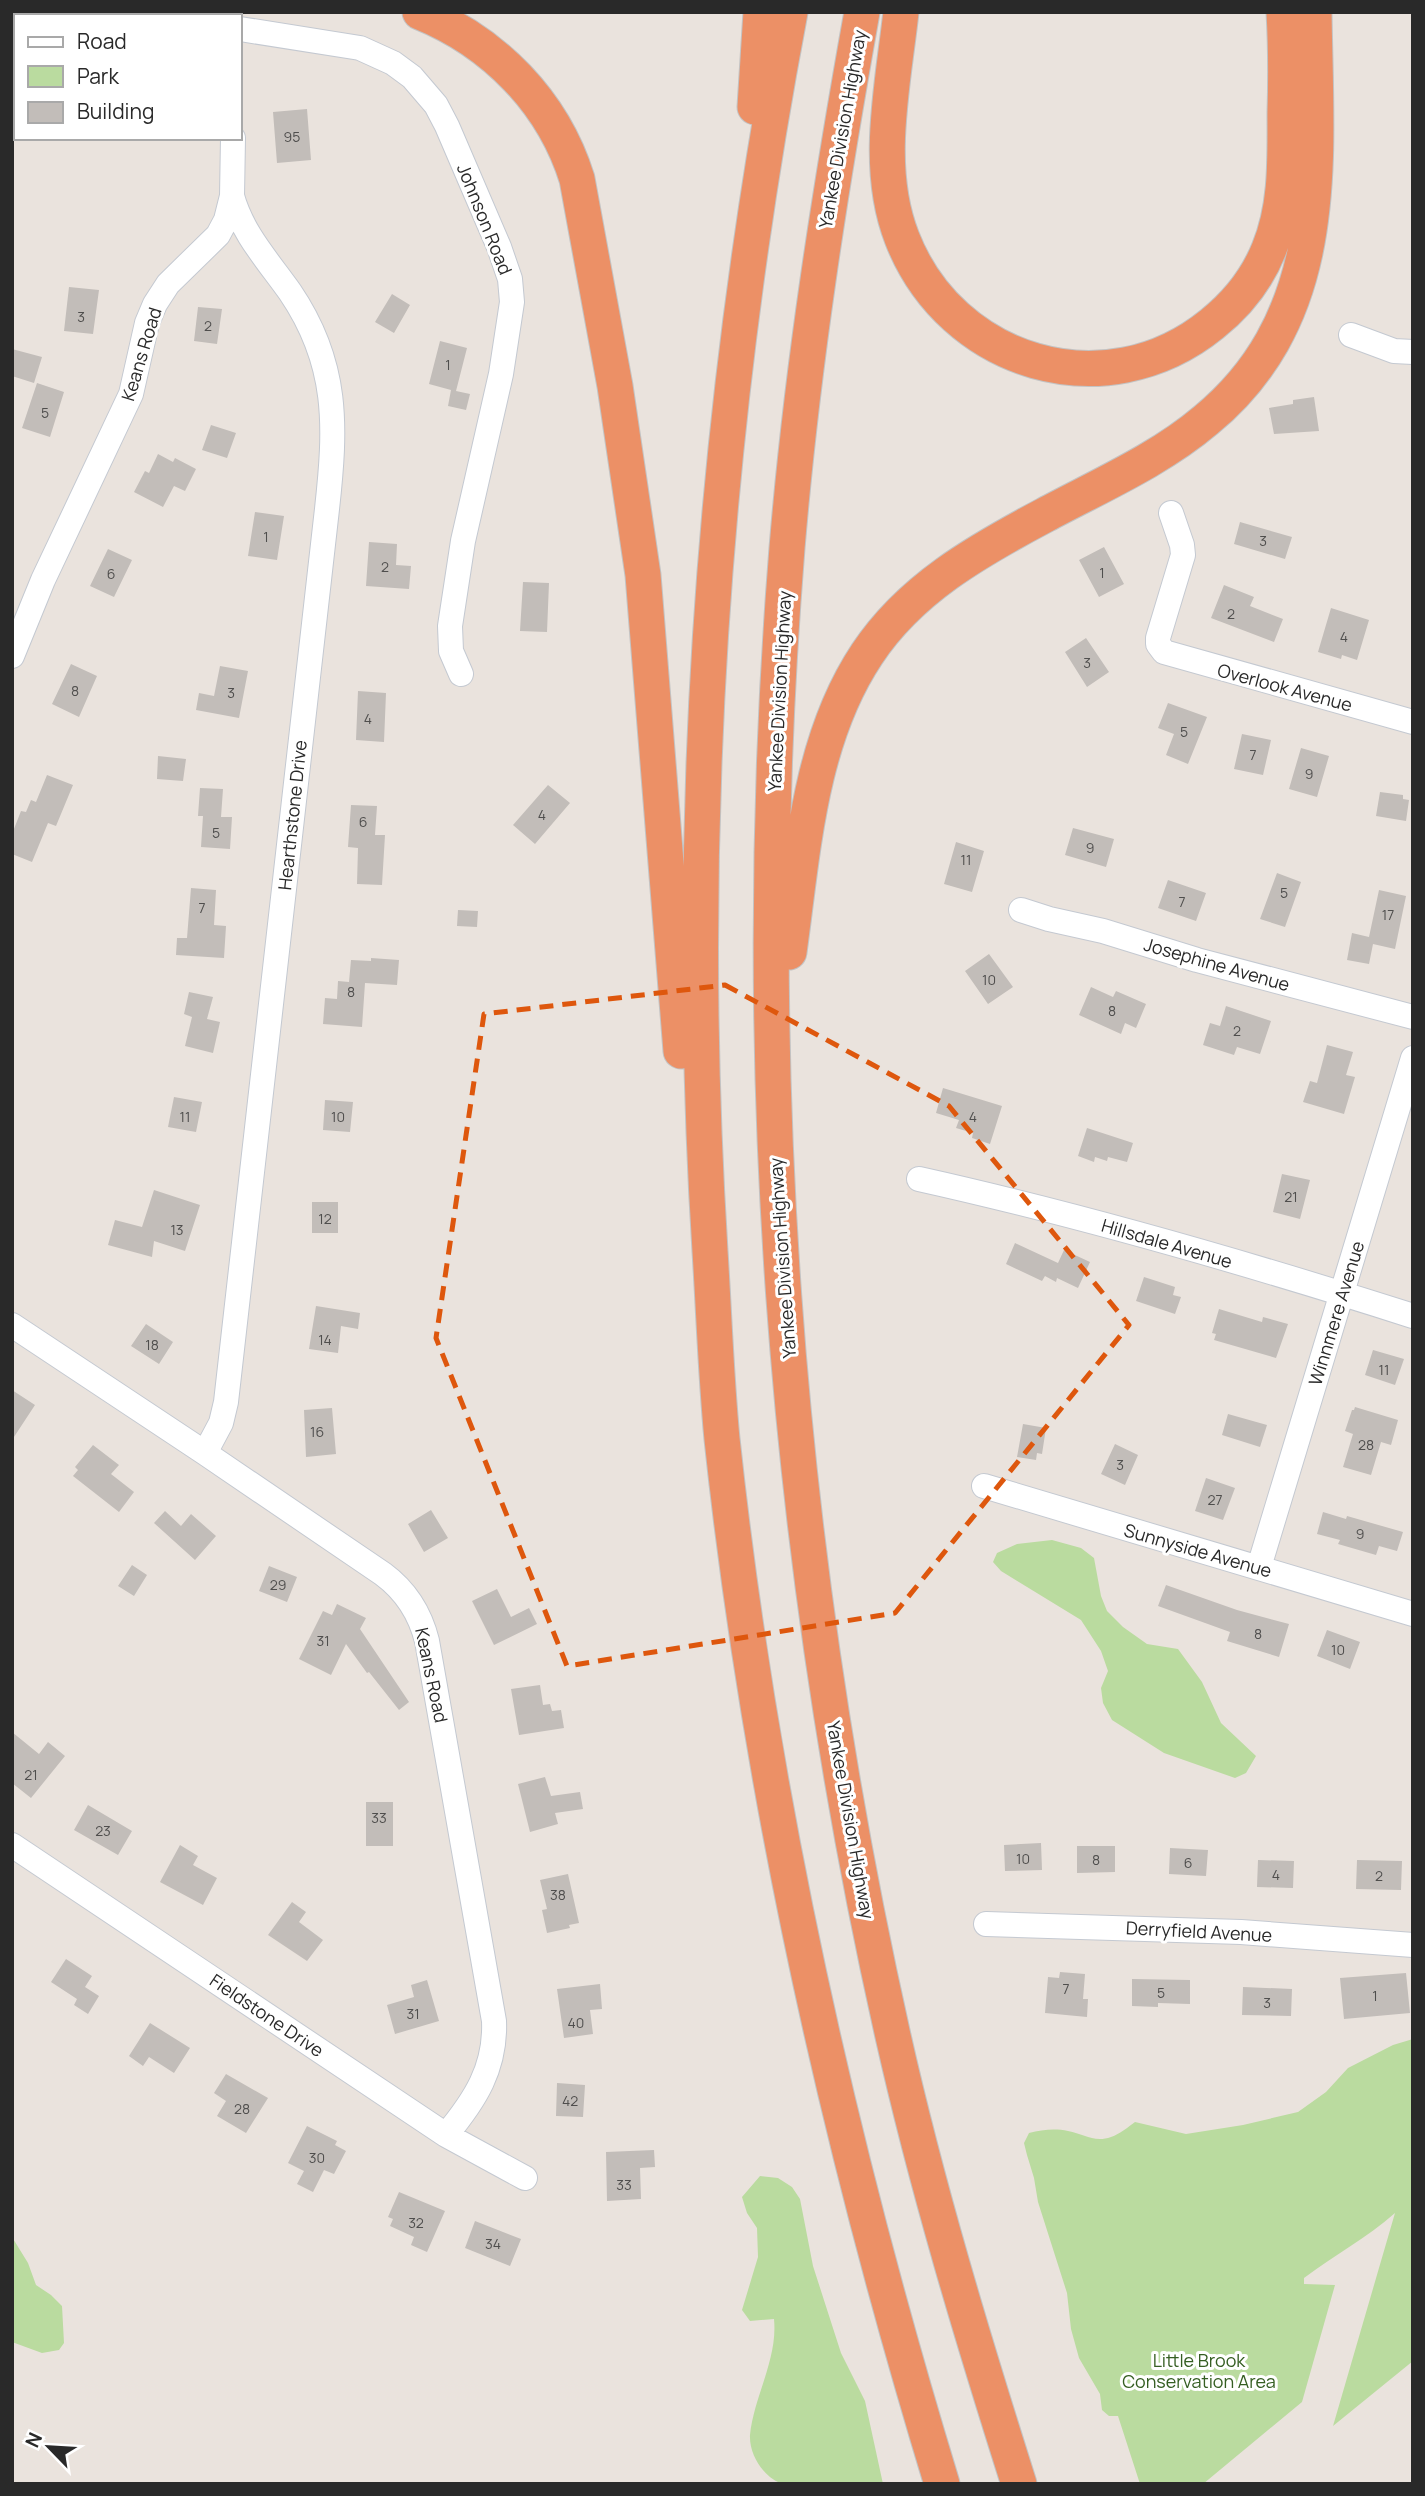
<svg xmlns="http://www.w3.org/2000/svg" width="1425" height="2496" viewBox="0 0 1425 2496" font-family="Manrope,sans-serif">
	<rect width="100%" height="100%" fill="#eae3dd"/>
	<path fill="#badb9f" d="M1052,1540L1081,1548L1094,1558L1101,1596L1107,1611L1123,1627L1147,1644L1178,1649L1202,1682L1221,1723L1256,1756L1246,1773L1235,1778L1164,1753L1112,1720L1103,1703L1101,1688L1108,1671L1101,1651L1081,1620L1001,1571L993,1562L997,1553L1017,1544Z
		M1413,2039V2361L1333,2426L1395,2213C1367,2238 1334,2255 1304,2278V2284L1335,2285L1302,2402L1203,2484H1140L1118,2416H1109L1102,2410L1100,2394L1079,2358L1071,2329L1067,2293L1038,2202L1034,2178L1027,2155L1024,2143L1029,2133C1042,2130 1054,2128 1068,2131C1084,2134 1094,2143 1111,2137C1120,2134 1128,2127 1135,2122L1186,2134L1243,2125L1298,2112L1326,2092L1348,2068L1393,2045Z
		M760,2176L778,2178L792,2187L800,2199L813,2266L841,2353L865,2401L883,2484C866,2484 790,2487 780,2483C762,2475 749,2454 750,2435C754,2396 778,2359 774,2319L750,2321L742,2310L758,2257L757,2228L747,2213L742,2197Z
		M12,2237L28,2263L36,2285L51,2295L62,2306L64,2343L59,2350L42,2353L12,2342Z"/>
	<path fill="#c2bdb9" d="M307,109L311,160L277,163L273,112Z
		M69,287L99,290L93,334L64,331Z
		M392,294L410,305L394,333L375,322Z
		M198,307L222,309L217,344L194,341Z
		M440,341L467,348L456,391L470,394L466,410L448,406L451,390L429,384Z
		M12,349L42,357L34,383L12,376Z
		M37,383L64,392L50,437L22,428Z
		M1314,397L1319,431L1274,434L1269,408L1293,404V400Z
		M211,425L236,433L227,458L202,450Z
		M158,454L173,462L175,458L196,469L185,491L174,486L163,507L134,492L145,471L149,473Z
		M255,512L284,516L277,560L248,556Z
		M1240,522L1292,537L1285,559L1234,544Z
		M369,542L397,544L396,565L411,566L409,589L366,586Z
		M1104,547L1124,584L1099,597L1079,560Z
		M108,549L132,560L114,597L90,586Z
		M523,582L549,583L547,632L520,631Z
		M1224,585L1254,597L1250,606L1283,619L1274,642L1211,618Z
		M1331,608L1369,620L1357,660L1342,655L1341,659L1318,652Z
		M1086,638L1109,672L1087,687L1065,652Z
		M71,664L97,676L79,717L52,704Z
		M220,666L248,671L239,718L196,710L199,693L214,696Z
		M358,691L386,693L384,742L356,740Z
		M1168,703L1207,717L1188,764L1166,755L1174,734L1158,728Z
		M1242,734L1271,740L1263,775L1234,769Z
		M1301,748L1329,756L1317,797L1289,789Z
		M158,756L186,759L183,781L157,779Z
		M47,775L73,785L56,826L48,823L32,862L12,854V834L21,811L26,812L31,800L36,802Z
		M548,785L570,803L535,844L513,825Z
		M200,788L223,789L221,817H232L230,849L201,847L203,816H198Z
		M1380,792L1403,795V799L1409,800L1406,821L1376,816Z
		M351,805L377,806L375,835H385L382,885L357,884L358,848L348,847Z
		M1073,828L1114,839L1106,867L1065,855Z
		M956,842L984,851L972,892L944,884Z
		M1277,873L1301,882L1285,927L1260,919Z
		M1168,880L1206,893L1196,921L1158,908Z
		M191,888L216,890L214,925L226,926L224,958L176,955L177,938H187Z
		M1379,890L1406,896L1395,949L1373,944L1369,964L1347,960L1352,933L1369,937Z
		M458,910L478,911L477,927L457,926Z
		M989,954L1013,987L988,1004L965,971Z
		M371,958L399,960L397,985L365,983L362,1027L323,1024L325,998L337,999L338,981L349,982L351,960L371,961Z
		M1091,987L1113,997L1116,991L1146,1004L1136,1028L1125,1023L1121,1034L1079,1015Z
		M189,992L213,997L207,1019L220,1022L213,1053L185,1046L192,1017L184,1014Z
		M1226,1006L1271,1021L1260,1054L1237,1047L1234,1055L1203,1045L1210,1023L1220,1026Z
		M1327,1045L1353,1052L1346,1075L1355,1077L1344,1114L1303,1102L1310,1081L1317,1083Z
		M943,1088L1002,1106L990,1144L972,1138L973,1133L956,1128L959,1120L936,1113Z
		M174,1097L202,1102L196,1132L168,1127Z
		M325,1100L353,1102L350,1132L323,1130Z
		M1087,1128L1133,1143L1127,1162L1108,1157L1107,1161L1095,1157L1094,1162L1078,1156Z
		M1282,1174L1310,1180L1300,1219L1273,1212Z
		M154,1190L200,1205L185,1251L154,1241L152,1257L108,1245L115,1220L142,1227Z
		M312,1202H338V1233H312Z
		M1015,1243L1058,1263L1064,1250L1090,1262L1078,1288L1057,1278L1056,1282L1045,1276L1042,1281L1006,1264Z
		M1144,1277L1175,1287L1173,1295L1181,1297L1175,1314L1136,1301Z
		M316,1306L360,1313L358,1329L341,1326L338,1353L309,1349Z
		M1219,1309L1262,1322L1263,1317L1288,1324L1276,1358L1214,1340L1216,1334L1212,1333Z
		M146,1324L173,1342L159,1364L131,1346Z
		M1373,1350L1404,1359L1395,1385L1365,1375Z
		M12,1390L35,1405L12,1440Z
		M1355,1407L1398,1420L1391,1445L1381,1442L1371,1475L1343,1467L1353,1434L1345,1431L1352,1410H1354Z
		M332,1408L336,1454L306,1457L304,1410Z
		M1228,1414L1267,1425L1260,1447L1222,1435Z
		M1023,1424L1046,1428L1042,1454L1037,1453L1036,1460L1017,1457Z
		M1115,1444L1138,1455L1125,1485L1101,1474Z
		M93,1445L119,1465L111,1474L134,1492L119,1512L73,1476L78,1470L75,1467Z
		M1206,1478L1235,1488L1223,1520L1195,1511Z
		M431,1510L448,1538L424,1552L408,1524Z
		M165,1511L181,1526L191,1514L216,1536L195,1560L154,1523Z
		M1323,1512L1346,1519L1347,1516L1403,1532L1397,1551L1379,1546L1376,1555L1338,1544L1340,1540L1317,1534Z
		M132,1565L147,1575L134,1596L118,1586Z
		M269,1566L297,1577L287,1602L259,1591Z
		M1166,1585L1237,1610L1289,1624L1279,1657L1227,1641L1230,1632L1158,1606Z
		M497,1589L511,1617L529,1608L537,1624L494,1645L472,1601Z
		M337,1604L366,1618L360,1629L409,1702L399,1710L369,1672L367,1673L346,1644L331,1675L299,1659L323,1611L332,1615Z
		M1327,1630L1360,1642L1350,1669L1317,1656Z
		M540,1685L543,1705L550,1704L552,1711L561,1710L564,1728L519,1735L511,1689Z
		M12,1732L39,1754L48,1742L65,1756L31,1798L12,1783Z
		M545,1777L551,1796L580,1792L583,1809L555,1813L558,1824L530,1832L518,1784Z
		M366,1802H393V1846H366Z
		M88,1805L132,1831L118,1855L74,1830Z
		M1041,1843L1042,1870L1005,1871L1004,1845Z
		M180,1845L198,1856L193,1865L217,1878L203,1905L160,1882Z
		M1077,1846H1115V1872L1077,1873Z
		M1170,1848L1208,1850L1206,1876L1169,1874Z
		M1258,1860L1294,1861L1293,1888L1257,1887Z
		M1357,1860L1402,1861L1401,1890L1356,1889Z
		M568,1874L579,1923L569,1925L570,1928L547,1933L542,1910L547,1909L540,1880Z
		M292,1902L306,1912L299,1922L323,1940L307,1961L268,1935Z
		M66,1959L92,1976L85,1987L99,1996L88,2014L74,2005L77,1999L51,1982Z
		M1060,1972L1085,1974L1083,1999H1088L1087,2017L1045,2013L1048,1977L1059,1978Z
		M1406,1973L1410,2013L1344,2019L1340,1978Z
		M1132,1979L1190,1980V2004L1158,2003V2007L1132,2006Z
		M427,1980L439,2021L395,2034L387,2005L414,1997L411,1985Z
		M600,1984L602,2009L590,2010L593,2034L564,2038L557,1989Z
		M1243,1987L1292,1989L1291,2016L1242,2015Z
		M150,2023L190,2048L174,2073L149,2057L143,2066L129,2056Z
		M226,2074L268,2098L246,2133L217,2116L226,2101L214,2093Z
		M557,2083L585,2085L583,2117L556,2116Z
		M307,2126L337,2141L335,2145L346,2151L334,2174L324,2170L313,2192L297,2184L304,2171L288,2163Z
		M654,2150L655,2167L640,2168L641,2199L607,2201L606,2152Z
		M399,2192L445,2211L427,2252L411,2245L414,2237L390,2226L393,2219L388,2217Z
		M475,2221L521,2239L510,2266L465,2248Z"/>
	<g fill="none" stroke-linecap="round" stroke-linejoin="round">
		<g stroke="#c4c9d1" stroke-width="26">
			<path id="minor" d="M240,29L360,48L393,63L412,77L436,105L447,126L499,247L510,279L512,302L501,374L463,541L450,626L451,651L461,674
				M1351,335L1394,351L1413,352
				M1171,513L1182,545L1183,555L1158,638V644L1164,652L1413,722
				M12,656L43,580L131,394L147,323L155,304L168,284L218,235L226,220L232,196L233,138
				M1021,910L1049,919L1103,931L1197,960L1413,1017
				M919,1179C1085,1216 1250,1264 1413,1316
				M12,1325L205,1453L383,1574C406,1591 420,1613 427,1641L494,2021C496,2068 475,2100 446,2135
				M205,1453L221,1423L226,1402L327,509C336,427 339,364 290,292C268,261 242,233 232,196
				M984,1486L1413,1614
				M1259,1567L1413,1058
				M12,1845L446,2135L525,2178
				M986,1924L1241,1932L1413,1945"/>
		</g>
		<g stroke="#c3c3c3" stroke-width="37">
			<path id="highway" d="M420,12C494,42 553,102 577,179L615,386L643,575L681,1051
				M790,12C712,421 684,836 710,1251C714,1314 716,1377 722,1439C760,1794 838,2143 942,2484
				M862,12C830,190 802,368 787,548C747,1046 783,1548 893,2036C927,2187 972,2336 1019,2484
				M901,12C893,85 874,167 902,238C951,364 1105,411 1212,324C1237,304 1257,279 1269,249C1287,206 1285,158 1285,113C1286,79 1286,46 1284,12
				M755,107L761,12
				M789,952C803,852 809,741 867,654C910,589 977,551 1045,515C1099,486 1159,460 1206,420C1334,314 1316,161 1314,12"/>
		</g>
		<use href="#minor" stroke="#fff" stroke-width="24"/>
		<use href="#highway" stroke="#ec9066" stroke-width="35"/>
	</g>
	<path fill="none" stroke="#de570d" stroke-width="5" stroke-dasharray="14 9" stroke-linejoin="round" d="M725,985L949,1106L1129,1325L895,1613L567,1666L436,1338L484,1014Z"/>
	<g text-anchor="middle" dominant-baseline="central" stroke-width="6" stroke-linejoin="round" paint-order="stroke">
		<g font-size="14" fill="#4f4e4d">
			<text x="292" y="136">95</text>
			<text x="81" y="316">3</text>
			<text x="208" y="325">2</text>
			<text x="448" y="364">1</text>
			<text x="45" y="412">5</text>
			<text x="266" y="536">1</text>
			<text x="1263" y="540">3</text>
			<text x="385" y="566">2</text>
			<text x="1102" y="572">1</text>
			<text x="111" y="573">6</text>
			<text x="1231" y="613">2</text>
			<text x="1344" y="636">4</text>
			<text x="1087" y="662">3</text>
			<text x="75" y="690">8</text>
			<text x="231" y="692">3</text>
			<text x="368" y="718">4</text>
			<text x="1184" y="731">5</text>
			<text x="1253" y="754">7</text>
			<text x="1309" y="773">9</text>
			<text x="542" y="814">4</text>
			<text x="363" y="821">6</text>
			<text x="216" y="832">5</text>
			<text x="1090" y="847">9</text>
			<text x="966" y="859">11</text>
			<text x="1284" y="892">5</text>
			<text x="1182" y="901">7</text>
			<text x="202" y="907">7</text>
			<text x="1388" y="914">17</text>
			<text x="989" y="979">10</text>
			<text x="351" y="991">8</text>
			<text x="1112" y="1010">8</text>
			<text x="1237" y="1030">2</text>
			<text x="185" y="1116">11</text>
			<text x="338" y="1116">10</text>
			<text x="973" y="1116">4</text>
			<text x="1291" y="1196">21</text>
			<text x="325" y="1218">12</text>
			<text x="177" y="1229">13</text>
			<text x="325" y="1339">14</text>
			<text x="152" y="1344">18</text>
			<text x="1384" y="1369">11</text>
			<text x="317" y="1431">16</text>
			<text x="1366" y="1444">28</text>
			<text x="1120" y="1464">3</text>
			<text x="1215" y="1499">27</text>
			<text x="1360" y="1533">9</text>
			<text x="278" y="1584">29</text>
			<text x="1258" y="1633">8</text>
			<text x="323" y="1640">31</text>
			<text x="1338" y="1649">10</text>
			<text x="31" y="1774">21</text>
			<text x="379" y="1817">33</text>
			<text x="103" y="1830">23</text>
			<text x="1023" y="1858">10</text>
			<text x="1096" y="1859">8</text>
			<text x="1188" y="1862">6</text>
			<text x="1276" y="1874">4</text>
			<text x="1379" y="1875">2</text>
			<text x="558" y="1894">38</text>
			<text x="1066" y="1988">7</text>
			<text x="1161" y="1992">5</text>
			<text x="1375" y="1995">1</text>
			<text x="1267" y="2002">3</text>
			<text x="413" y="2013">31</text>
			<text x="576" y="2022">40</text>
			<text x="570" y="2100">42</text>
			<text x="242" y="2108">28</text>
			<text x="317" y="2157">30</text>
			<text x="624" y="2184">33</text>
			<text x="416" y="2222">32</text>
			<text x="493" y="2243">34</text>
		</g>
		<g font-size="18" fill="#292929" stroke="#fff">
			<text transform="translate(842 129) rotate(-80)">Yankee Division Highway</text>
			<text transform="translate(485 219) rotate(68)">Johnson Road</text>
			<text transform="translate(141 354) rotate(-73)">Keans Road</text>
			<text transform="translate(1285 687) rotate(15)">Overlook Avenue</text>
			<text transform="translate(779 691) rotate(-87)">Yankee Division Highway</text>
			<text transform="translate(292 815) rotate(-84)">Hearthstone Drive</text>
			<text transform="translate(1217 964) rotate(16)">Josephine Avenue</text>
			<text transform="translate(1167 1243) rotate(16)">Hillsdale Avenue</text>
			<text transform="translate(782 1258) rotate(-94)">Yankee Division Highway</text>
			<text transform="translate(1336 1313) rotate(-73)">Winnmere Avenue</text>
			<text transform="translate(1198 1550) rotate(16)">Sunnyside Avenue</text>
			<text transform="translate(432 1675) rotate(78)">Keans Road</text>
			<text transform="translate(851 1820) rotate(80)">Yankee Division Highway</text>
			<text transform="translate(1199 1931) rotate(3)">Derryfield Avenue</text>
			<text transform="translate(267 2015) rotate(34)">Fieldstone Drive</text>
		</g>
		<g font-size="18" fill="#355e22" stroke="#fff">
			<text x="1199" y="2360">Little Brook<tspan x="1199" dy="21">Conservation Area</tspan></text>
		</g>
	</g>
	<rect width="1425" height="2496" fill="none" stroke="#292929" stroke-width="28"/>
	<rect x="14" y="14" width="228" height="126" fill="#ffffff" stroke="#a9a9a9" stroke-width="2"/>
	<rect x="28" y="37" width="35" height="10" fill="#ffffff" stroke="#a9a9a9" stroke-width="2"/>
	<text x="77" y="49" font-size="21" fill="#292929">Road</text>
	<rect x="28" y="66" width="35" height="21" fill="#badb9f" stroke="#a9a9a9" stroke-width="2"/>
	<text x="77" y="84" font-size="21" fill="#292929">Park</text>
	<rect x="28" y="102" width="35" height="21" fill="#c2bdb9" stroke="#a9a9a9" stroke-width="2"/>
	<text x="77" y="119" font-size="21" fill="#292929">Building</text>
	<g transform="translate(49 2447) rotate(295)" stroke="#ffffff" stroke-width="5" paint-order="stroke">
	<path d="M0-5L12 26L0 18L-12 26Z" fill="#292929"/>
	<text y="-10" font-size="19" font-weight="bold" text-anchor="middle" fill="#292929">N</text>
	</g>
</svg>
